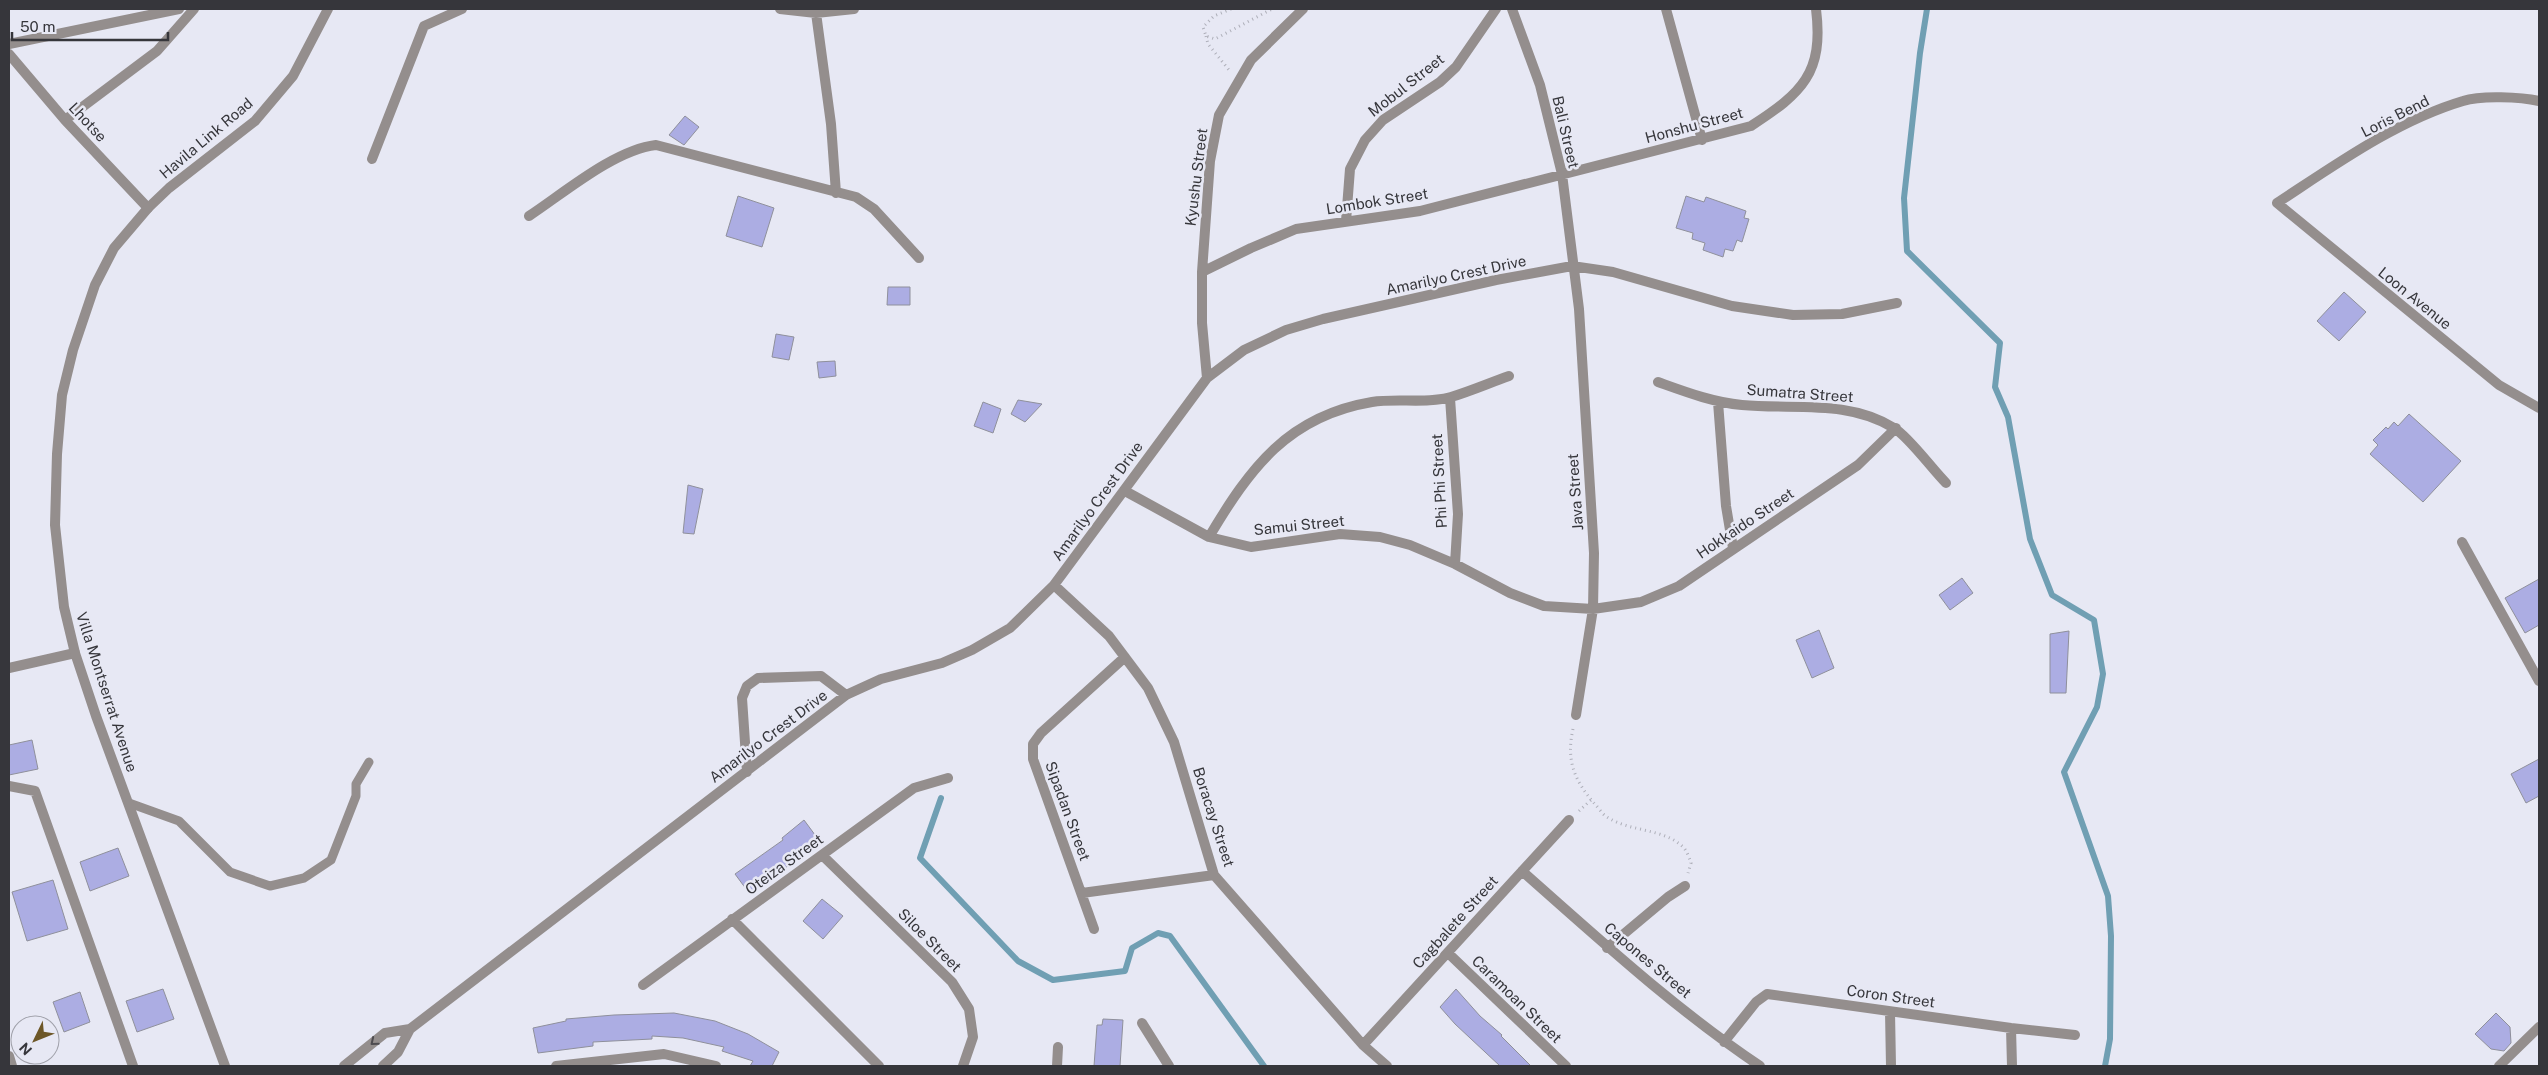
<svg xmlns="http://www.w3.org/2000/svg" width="2548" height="1075" viewBox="0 0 2548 1075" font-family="'Public Sans',sans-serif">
	<rect width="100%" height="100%" fill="#e7e8f4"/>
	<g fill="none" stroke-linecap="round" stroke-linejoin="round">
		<path stroke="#709fb3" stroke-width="6" d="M1927,9L1920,53L1904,198L1907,251L2000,343L1995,387L2008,417L2030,539L2052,595L2094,620L2103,674L2097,707L2064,772L2108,896L2111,936L2110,1039L2105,1066
			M941,798L920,858L1018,961L1053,980L1125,971L1132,948L1158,933L1170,936L1264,1066"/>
	</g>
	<path fill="#acade3" stroke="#8f909b" d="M685,116L699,127L684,145L669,135Z
		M738,196L774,208L762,247L726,236Z
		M1686,196L1704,202L1706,197L1746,211L1744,218L1749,219L1742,242L1737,240L1733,251L1725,249L1723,257L1703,250L1705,243L1692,239L1693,233L1676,228Z
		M888,287H910V305H887Z
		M2344,292L2366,312L2339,341L2317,321Z
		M776,334L794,337L789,360L772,357Z
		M835,361L836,376L819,378L817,362Z
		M1018,400L1042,404L1025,422L1011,414Z
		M983,402L1001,409L993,433L974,426Z
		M2409,414L2461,461L2423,502L2370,454L2378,445L2373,440L2386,427L2388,429L2394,422L2398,426Z
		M688,485L703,489L694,534L683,533Z
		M1962,578L1973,593L1950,610L1939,595Z
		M2539,579V625L2525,633L2505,598Z
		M1819,630L1834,668L1812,678L1796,640Z
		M2069,631L2066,693H2050V634Z
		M32,740L38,769L9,775V745Z
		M2539,759V796L2526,803L2511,774Z
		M804,820L821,843L749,893L735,874L783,840L782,838Z
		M118,848L129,876L90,891L80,862Z
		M53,880L68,929L27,941L12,892Z
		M822,899L843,916L823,939L803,921Z
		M163,989L174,1019L137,1032L126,1001Z
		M1456,989L1480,1016L1502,1035L1501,1036L1531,1066H1500L1455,1024L1440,1007Z
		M80,992L90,1022L64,1032L53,1002Z
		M674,1013L715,1021L748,1034L779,1052L772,1066H750L753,1061L722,1051L724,1047L683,1038L652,1036V1039L593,1042V1046L538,1053L533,1028L566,1021V1019L614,1015Z
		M2496,1013L2510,1027L2511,1043L2504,1051L2491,1049L2475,1034Z
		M1103,1019L1123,1020L1120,1066H1094L1097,1025H1102Z"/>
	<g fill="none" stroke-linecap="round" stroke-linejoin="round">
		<path stroke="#aeafb9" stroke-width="3" stroke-dasharray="1 4" stroke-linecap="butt" d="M1231,9L1214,16L1203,27L1206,36L1215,39L1272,9
			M1206,36L1208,44L1229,70
			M1573,729C1566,760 1574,780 1594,803C1598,807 1602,814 1607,817C1630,832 1662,828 1682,846C1687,850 1689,858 1691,863L1688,873
			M1579,811L1591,800"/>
		<path stroke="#948e8d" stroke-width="9" d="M129,803L179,821L230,872L270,886L304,878L331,860L356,796V784L369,762"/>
		<path stroke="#948e8d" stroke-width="10" d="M780,9L816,13L854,9
			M1512,9L1540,85L1562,174L1579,309L1594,553L1593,609L1576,715
			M1666,9L1702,140
			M816,13L831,124L836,193
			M9,44L179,9
			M9,54L65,120L148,208
			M2539,101C2521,97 2481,95 2463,101C2396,121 2335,165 2277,203L2499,385L2539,408
			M65,120L157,51L194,9
			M372,159L424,26L462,9
			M529,216C564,193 614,150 656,145L856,197L874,209L919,258
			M1346,221L1350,169L1365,140L1383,120L1440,82L1456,67L1496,9
			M1202,272L1251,248L1296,229L1420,211L1751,126C1802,93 1824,73 1816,9
			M1207,378L1202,323V272L1210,161L1219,115L1251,60L1303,9
			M1658,382C1686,392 1712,402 1742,405C1793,410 1848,399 1894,428C1909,437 1932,469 1946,483
			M1450,398L1458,514L1455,564
			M1718,402L1726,506L1733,548
			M1125,491L1209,537L1251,547L1340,534L1380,537L1410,545L1455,564L1510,593L1544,606L1593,609L1641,602L1679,586L1858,465L1896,428
			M1209,537C1250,468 1288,416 1372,402C1396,398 1428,404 1451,397C1471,391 1489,383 1509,376
			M2462,542L2539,681
			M1054,585L1109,636L1148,688L1174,742L1214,875L1363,1045L1387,1066
			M9,668L75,653
			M747,772L742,698L747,686L758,678L821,676L846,695
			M9,786L35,791L133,1066
			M822,855L952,982L969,1009L973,1037L963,1066
			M1522,871C1599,939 1675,1009 1760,1066
			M1082,893L1214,875
			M732,919L879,1066
			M1094,929L1033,759V744L1041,733L1125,657
			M1607,948L1668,897L1685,886
			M1448,953L1566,1066
			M643,985L914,788L948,778
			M1890,1012L1891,1066
			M1142,1023L1169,1066
			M2011,1028L2012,1066
			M1724,1042L1756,1002L1767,994L2011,1028L2075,1035
			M1363,1045L1569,820
			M9,1056L12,1066
			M344,1066L385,1033L410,1029
			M383,1066L398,1052L410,1029L846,695L881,679L942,663L972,650L1010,628L1054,585L1207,378L1244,350L1286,330L1323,319L1496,280L1572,266L1613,272L1732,306L1793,315L1842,314L1897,303
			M556,1066L664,1054L716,1066
			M1057,1066L1058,1047
			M2499,1066L2539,1027"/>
		<path stroke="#948e8d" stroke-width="10" d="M225,1066L96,716L75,653L64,607L55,525L57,454L62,395L73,350L95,285L114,248L148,208L169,188L255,121L293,76L328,9"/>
	</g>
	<defs><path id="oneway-chevron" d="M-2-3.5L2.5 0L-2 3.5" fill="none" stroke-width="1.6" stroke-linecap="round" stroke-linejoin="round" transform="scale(1.25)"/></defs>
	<use stroke="#4e4c50" href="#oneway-chevron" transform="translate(374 1042) rotate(141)"/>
	<g text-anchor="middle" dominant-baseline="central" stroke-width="5" stroke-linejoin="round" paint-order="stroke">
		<g font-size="15" fill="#36363b" stroke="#e7e8f4">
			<text transform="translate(1406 85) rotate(-38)">Mobul Street</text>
			<text transform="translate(2395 116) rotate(-27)">Loris Bend</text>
			<text transform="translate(88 122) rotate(47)">Lhotse</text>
			<text transform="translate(1694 125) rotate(-15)">Honshu Street</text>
			<text transform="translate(1566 132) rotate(77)">Bali Street</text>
			<text transform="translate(206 138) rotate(-40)">Havila Link Road</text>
			<text transform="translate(1196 177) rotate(-83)">Kyushu Street</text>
			<text transform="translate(1377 201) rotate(-9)">Lombok Street</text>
			<text transform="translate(1456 275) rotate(-12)">Amarilyo Crest Drive</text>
			<text transform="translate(2415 298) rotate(39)">Loon Avenue</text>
			<text transform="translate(1800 393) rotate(4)">Sumatra Street</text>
			<text transform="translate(1439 481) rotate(-93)">Phi Phi Street</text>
			<text transform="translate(1575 492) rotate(-94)">Java Street</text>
			<text transform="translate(1097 501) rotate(-54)">Amarilyo Crest Drive</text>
			<text transform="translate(1745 523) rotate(-34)">Hokkaido Street</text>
			<text transform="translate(1299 525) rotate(-6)">Samui Street</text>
			<text transform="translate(107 692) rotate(72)">Villa Montserrat Avenue</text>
			<text transform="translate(768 736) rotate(-37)">Amarilyo Crest Drive</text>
			<text transform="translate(1068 811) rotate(70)">Sipadan Street</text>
			<text transform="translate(1214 817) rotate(72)">Boracay Street</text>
			<text transform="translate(784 864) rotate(-36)">Oteiza Street</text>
			<text transform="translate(1455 922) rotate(-48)">Cagbalete Street</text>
			<text transform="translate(930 940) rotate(45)">Siloe Street</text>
			<text transform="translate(1648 960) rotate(40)">Capones Street</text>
			<text transform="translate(1891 996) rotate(8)">Coron Street</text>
			<text transform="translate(1517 999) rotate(44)">Caramoan Street</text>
		</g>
	</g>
	<rect width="2548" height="1075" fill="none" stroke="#36363b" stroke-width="20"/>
	<g transform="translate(35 1040) rotate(227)"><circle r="24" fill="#e7e8f4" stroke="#a0a1aa"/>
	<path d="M0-4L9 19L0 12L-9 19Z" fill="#6d5727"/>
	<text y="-8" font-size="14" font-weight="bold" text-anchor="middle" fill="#36363b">N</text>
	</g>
	<path d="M12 32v8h156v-8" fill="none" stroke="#36363b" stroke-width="2.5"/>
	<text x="20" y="32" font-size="15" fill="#36363b" stroke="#e7e8f4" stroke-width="4" paint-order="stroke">50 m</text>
</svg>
